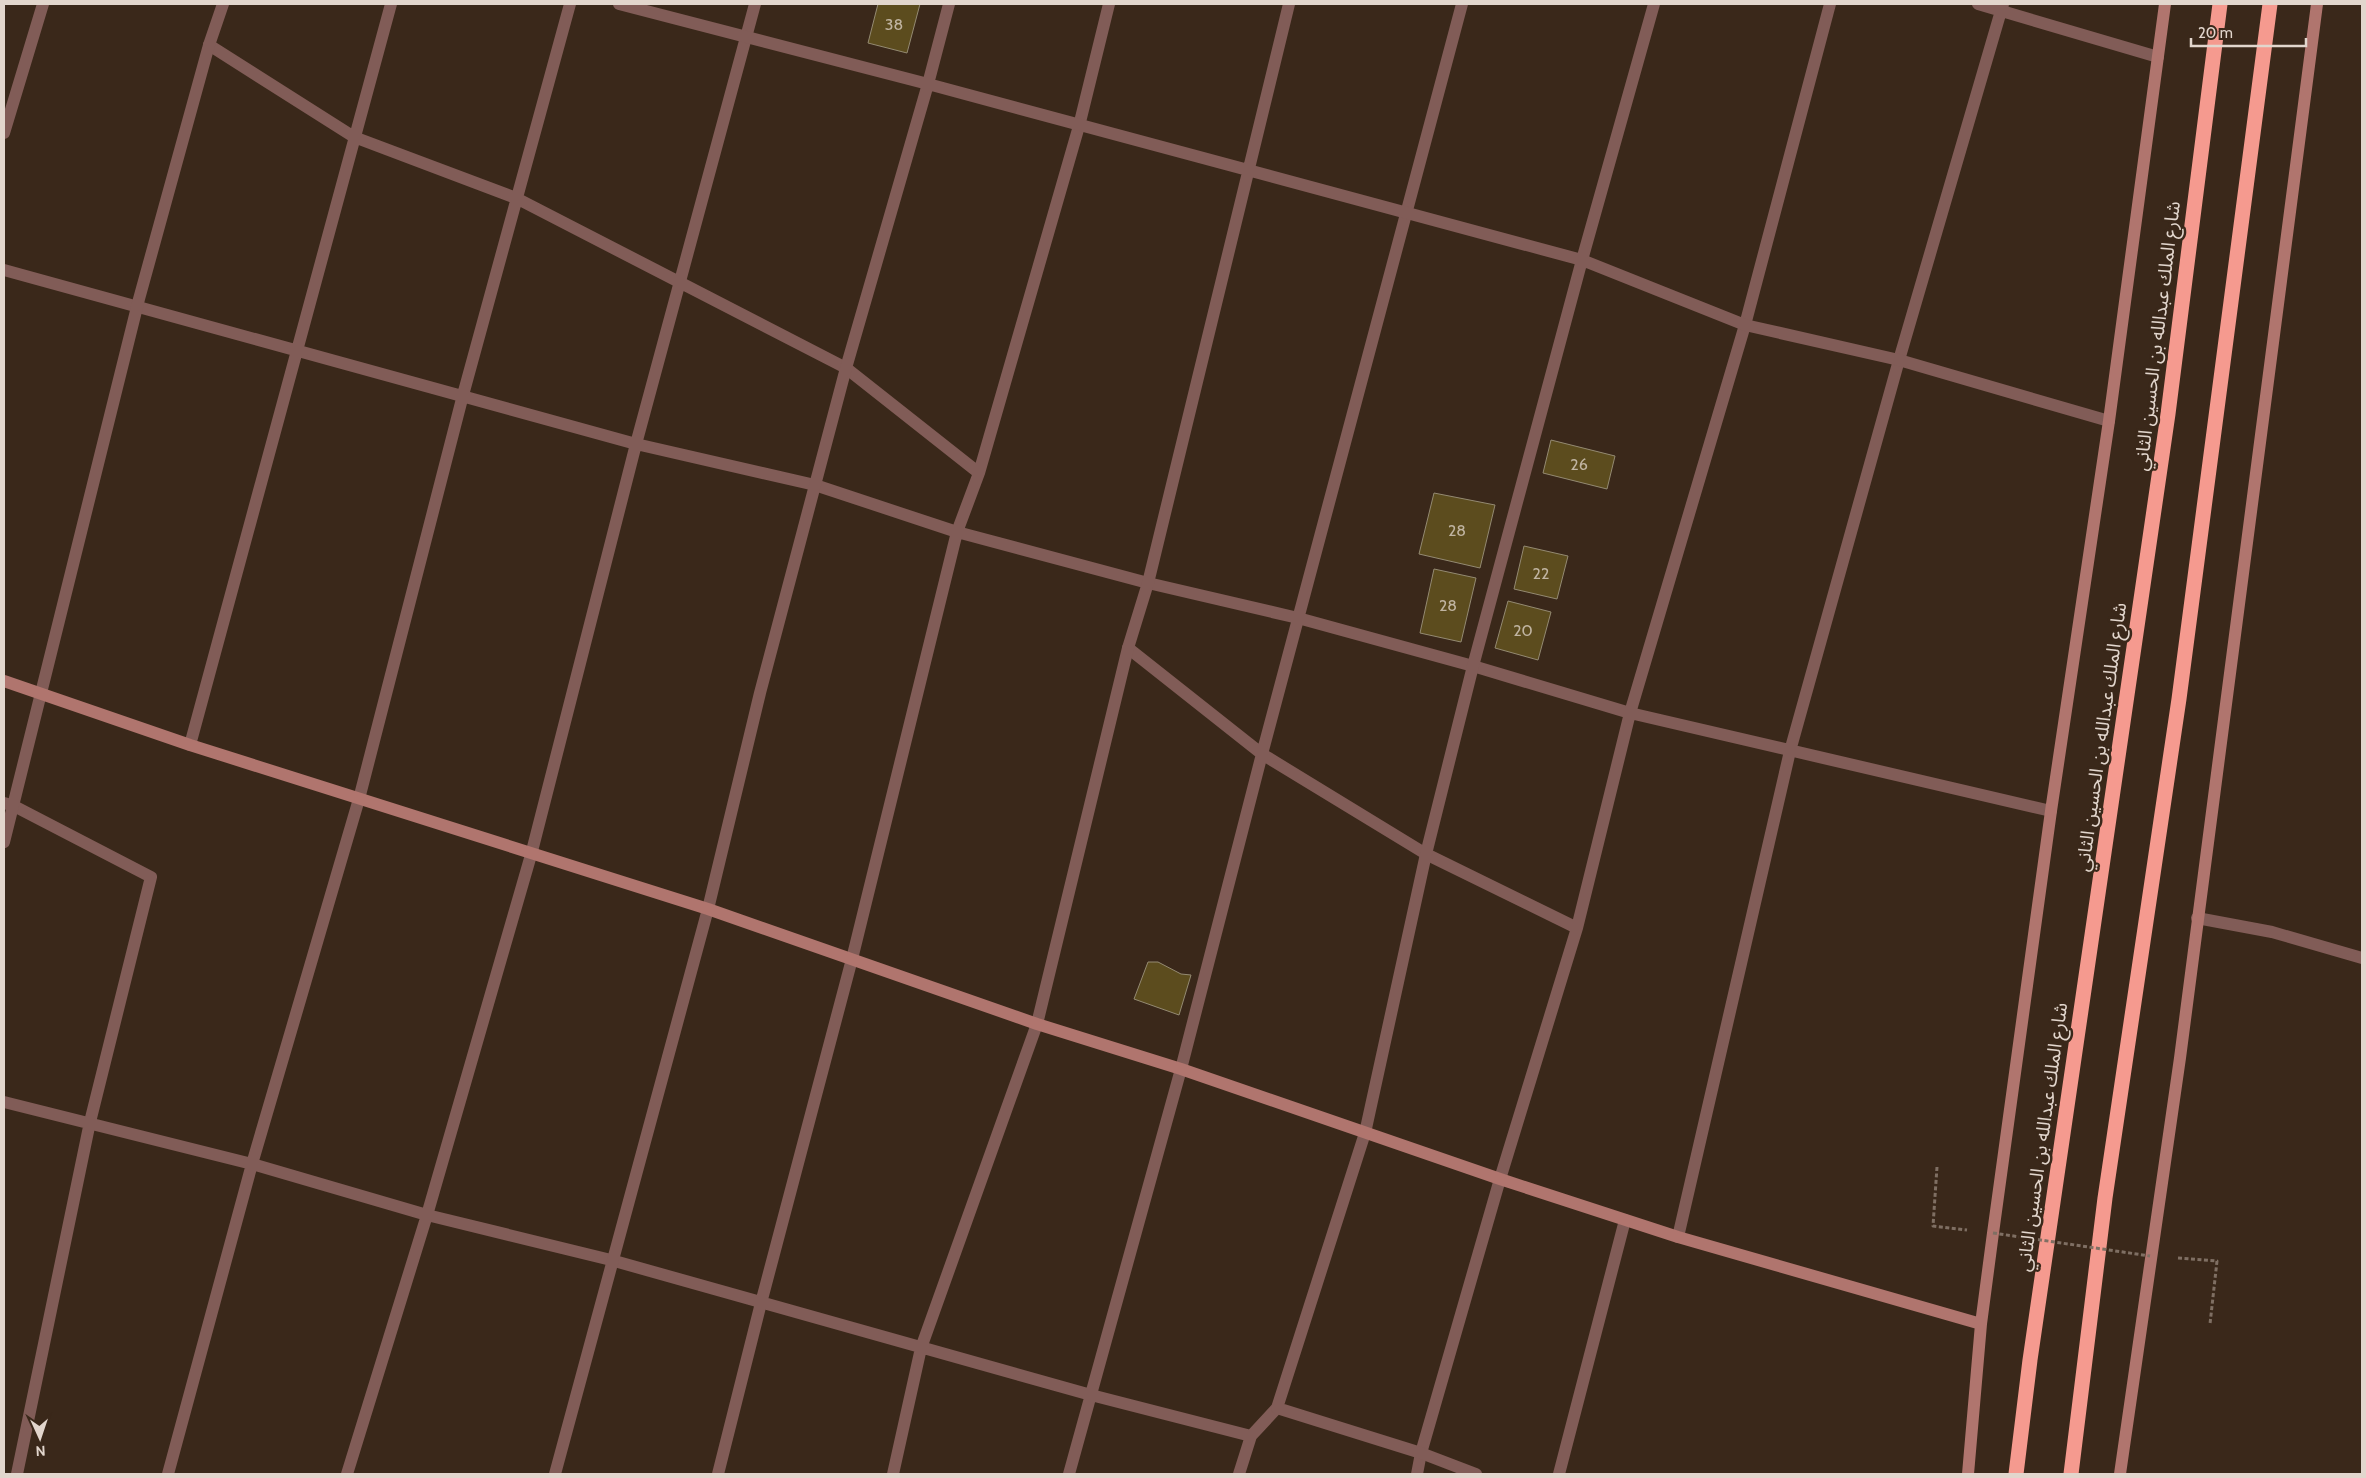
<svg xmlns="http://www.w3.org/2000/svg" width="2366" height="1478" viewBox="0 0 2366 1478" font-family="Cabin,'Noto Sans Arabic',sans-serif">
	<rect width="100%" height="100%" fill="#3a281a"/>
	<path fill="#5c4c1e" stroke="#948a72" d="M878,4H920L907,53L868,43Z
		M1551,440L1615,456L1607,489L1543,473Z
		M1434,493L1495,505L1480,568L1419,554Z
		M1524,546L1568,556L1557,599L1514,589Z
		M1434,569L1476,578L1461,642L1420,633Z
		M1508,601L1551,612L1538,660L1495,648Z
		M1148,962H1158L1181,974L1191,975L1179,1015L1134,999Z"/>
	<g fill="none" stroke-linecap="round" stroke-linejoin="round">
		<path stroke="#7f6f63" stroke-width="3" stroke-dasharray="4 2.5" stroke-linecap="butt" d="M1937,1167L1933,1226L1967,1230
			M2178,1258L2217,1261L2210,1324"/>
		<path stroke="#815c57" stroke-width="12" d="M1978,4L2158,57
			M209,45L354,137L516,198L846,368L979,473
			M4,133L43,4
			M4,270L636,444L815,485L957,532L1148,583L1298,618L1473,666L1630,713L2051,811
			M1128,648L1262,754L1426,854L1577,928
			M190,745L391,4
			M4,803L14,806L151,877L90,1122L17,1474
			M4,1102L252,1164L427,1215L611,1260L1091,1395L1251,1436
			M1678,1237L1790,751L1899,360L2003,4
			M168,1474L252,1164L359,799L463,395L570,4
			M347,1474L427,1215L531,855L636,444L755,4
			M718,1474L761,1303L852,959L957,532L979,473L1079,126L1109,4
			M893,1474L921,1348L1037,1024
			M1069,1474L1181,1069L1262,754L1462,4
			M1239,1474L1251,1436L1277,1408
			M1417,1474L1421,1453L1500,1179L1577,928L1630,713L1745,325L1830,4"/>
		<path stroke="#815c57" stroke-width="12" d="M619,4L928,84L1582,260L1745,325L1899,360L2109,421
			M4,842L139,299L209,45L223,4
			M2197,918L2272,932L2362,958
			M1037,1024L1128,648L1148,583L1289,4
			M555,1474L708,909L760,693L846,368L928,84L949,4
			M1476,1474L1421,1453L1277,1408L1365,1133L1426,854L1473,666L1582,260L1654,4
			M1559,1474L1625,1220"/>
		<path stroke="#b0756e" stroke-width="12" d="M4,681L190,745L708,909L1037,1024L1181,1069L1500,1179L1678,1237L1981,1324
			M1968,1474L1981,1324L1993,1233L2051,811L2109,421L2165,4
			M2120,1474L2180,1058L2317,4"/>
		<path stroke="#f59a8f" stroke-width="15" d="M2016,1474L2030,1360L2168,414L2220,4
			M2071,1474L2105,1198L2179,699L2270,4"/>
		<path stroke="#7f6f63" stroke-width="3" stroke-dasharray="4 2.5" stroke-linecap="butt" d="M1993,1233L2150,1256"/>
	</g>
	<g text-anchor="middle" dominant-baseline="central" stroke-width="5" stroke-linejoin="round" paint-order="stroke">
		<g font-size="16" fill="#c0b4a1">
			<text x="894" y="24">38</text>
			<text x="1579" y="464">26</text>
			<text x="1457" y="530">28</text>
			<text x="1541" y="573">22</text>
			<text x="1448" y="605">28</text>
			<text x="1523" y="630">20</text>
		</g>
		<g font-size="19" fill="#e2d6cd" stroke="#3a281a">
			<text transform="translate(2157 336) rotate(-83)">شارع الملك عبدالله بن الحسين الثاني</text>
			<text transform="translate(2101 737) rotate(-82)">شارع الملك عبدالله بن الحسين الثاني</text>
			<text transform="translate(2042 1137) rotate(-82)">شارع الملك عبدالله بن الحسين الثاني</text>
		</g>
	</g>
	<rect width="2366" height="1478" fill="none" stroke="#e2d6cd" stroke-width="10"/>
	<g transform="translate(40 1438) rotate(177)" stroke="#3a281a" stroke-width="4" paint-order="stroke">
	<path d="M0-4L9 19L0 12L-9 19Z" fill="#e2d6cd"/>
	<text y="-8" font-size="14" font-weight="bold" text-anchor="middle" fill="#e2d6cd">N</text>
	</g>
	<path d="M2191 38v8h115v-8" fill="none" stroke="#e2d6cd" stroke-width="2.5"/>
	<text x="2198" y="38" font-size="15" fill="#e2d6cd" stroke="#3a281a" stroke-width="4" paint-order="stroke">20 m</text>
</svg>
